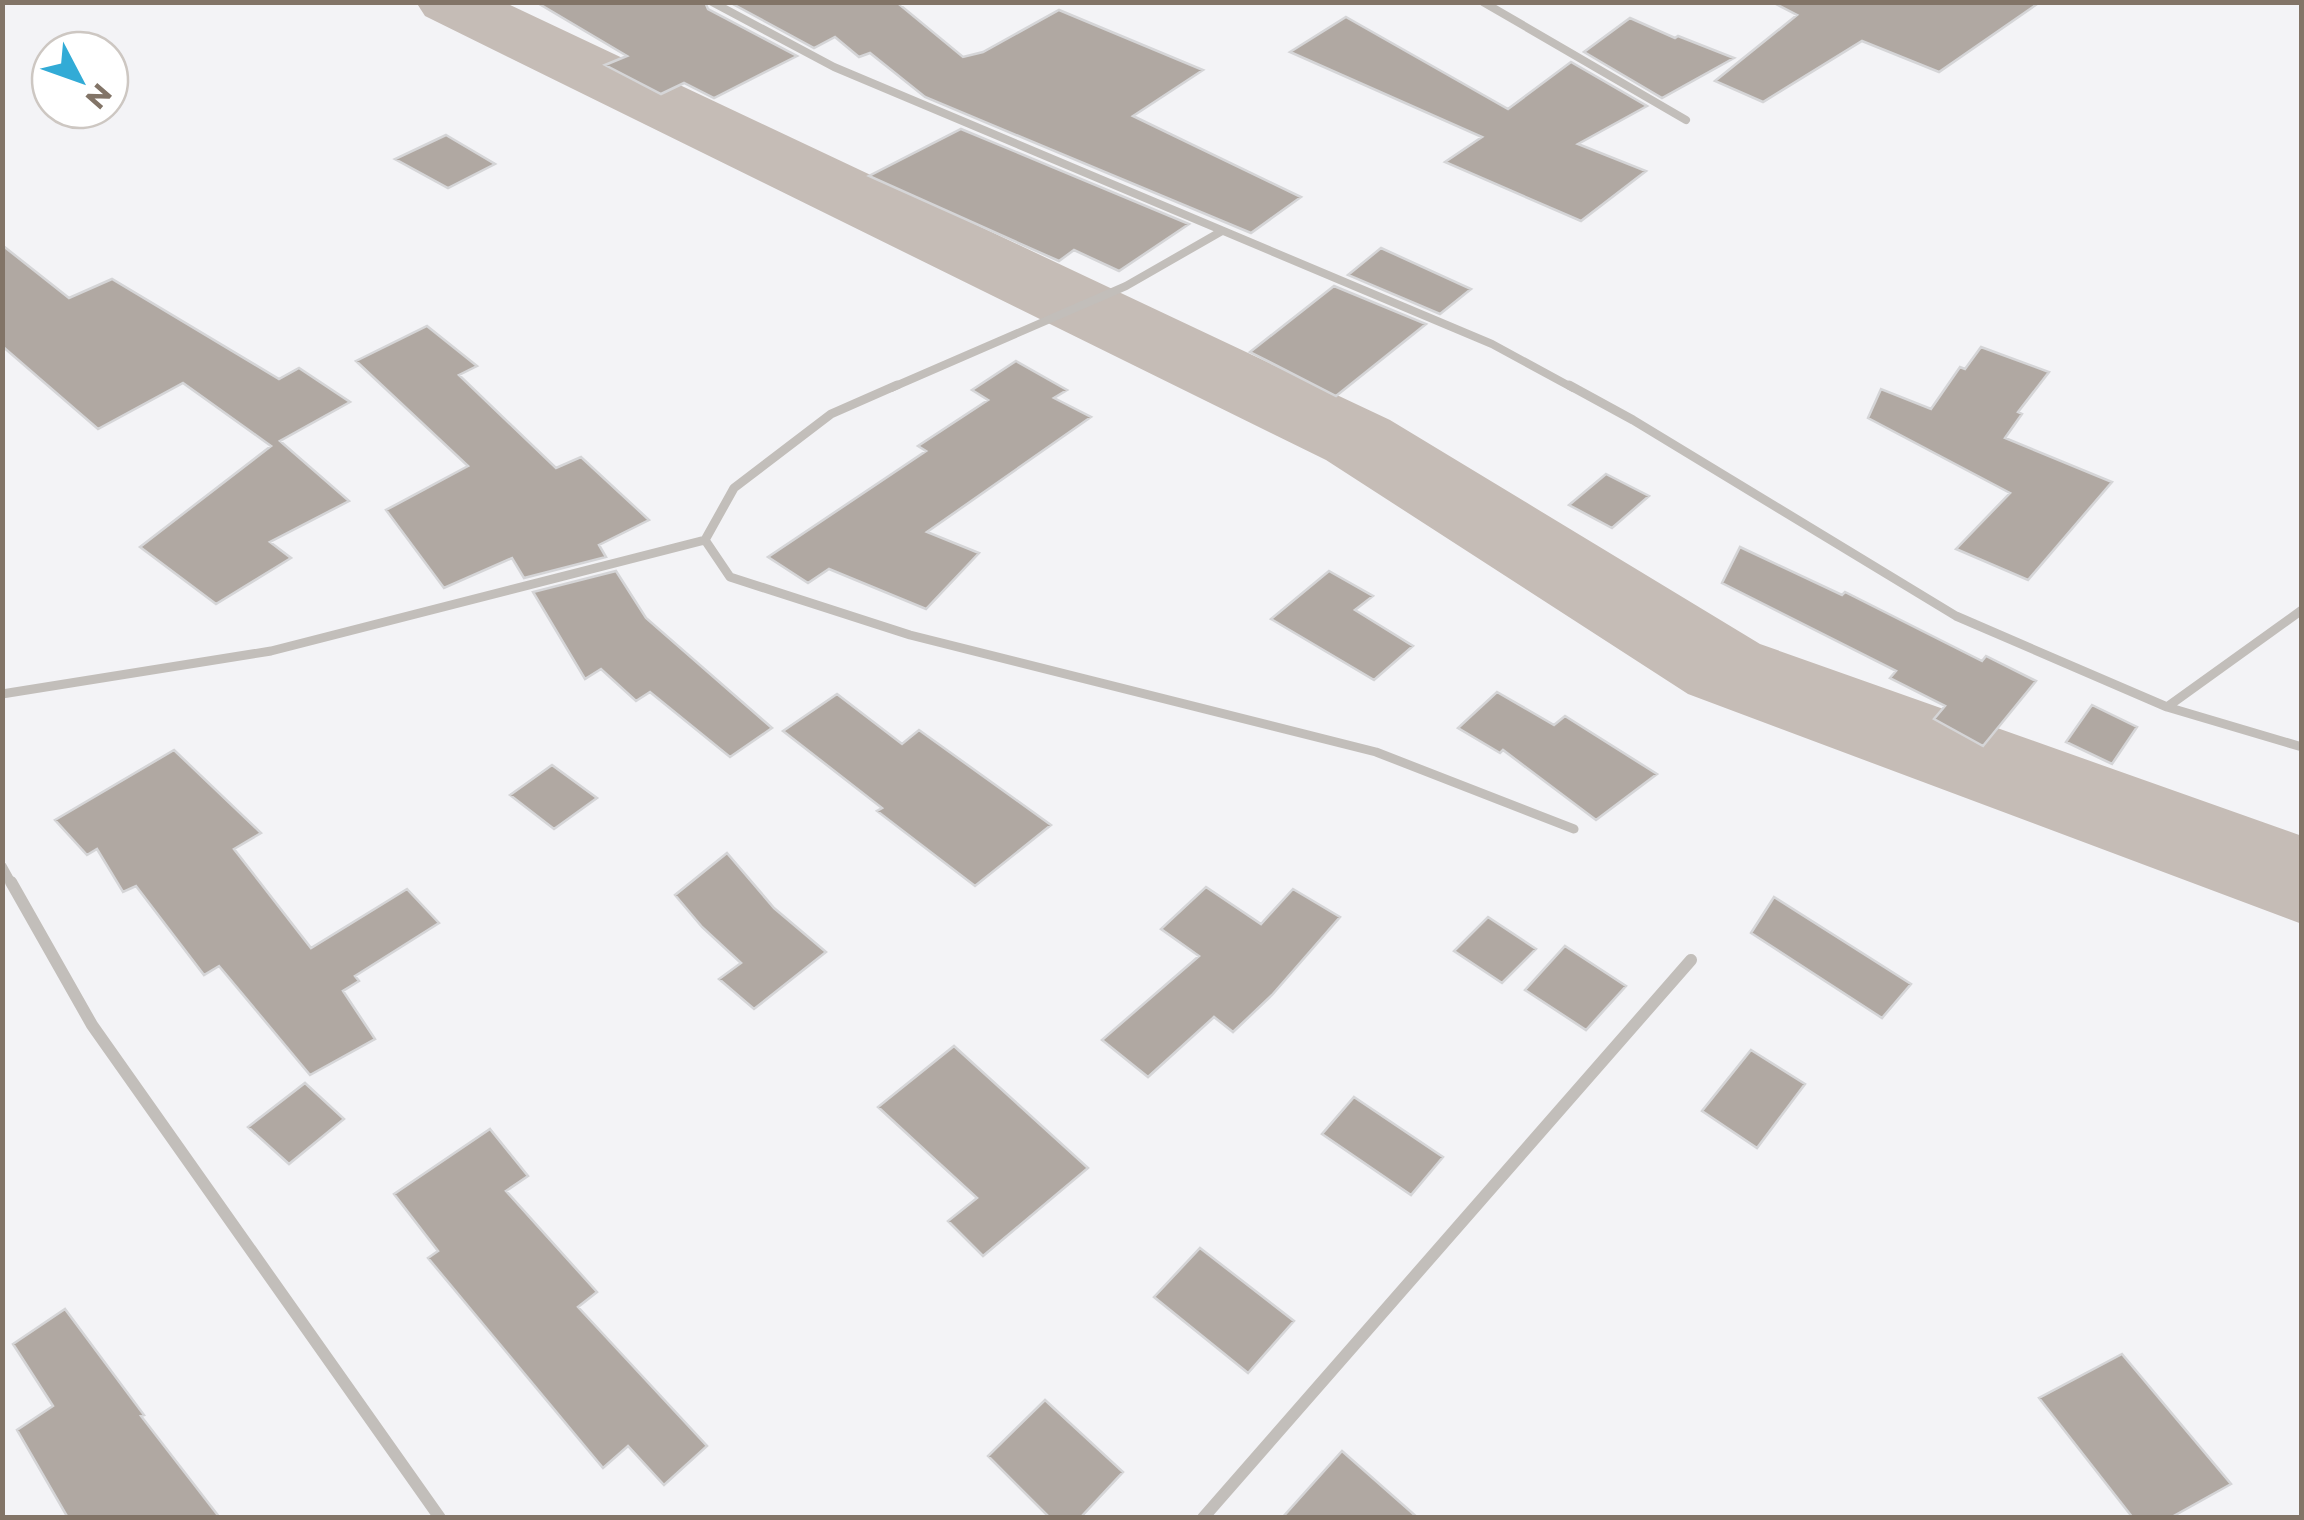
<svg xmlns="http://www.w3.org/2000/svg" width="2304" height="1520" viewBox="0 0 2304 1520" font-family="Montserrat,sans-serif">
	<rect width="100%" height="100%" fill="#f3f3f6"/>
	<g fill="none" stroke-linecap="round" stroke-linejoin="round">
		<path fill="#c5bcb6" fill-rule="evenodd" d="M416,2H504L1390,420L1760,644L2302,836V924L1688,694L1326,460L425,16Z"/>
	</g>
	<path fill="#b0a8a2" stroke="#d5d5d7" stroke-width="2.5" d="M536,2H705L708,9L797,56L714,98L684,83L661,94L605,65L627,56Z
		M729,2H905L900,5L963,57L983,52L1059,10L1203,70L1133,116L1301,197L1251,233L925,97L870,53L859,57L835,37L814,48Z
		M1772,2H2040L1939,72L1862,41L1763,102L1715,81L1797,15Z
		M1346,17L1508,109L1571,62L1647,106L1578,144L1646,171L1581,221L1445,162L1482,137L1290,52Z
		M1630,18L1675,38L1678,36L1734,58L1662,98L1584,52Z
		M961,129L1189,224L1119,271L1074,250L1059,261L869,176Z
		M446,135L495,164L448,188L395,159Z
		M2,245L69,298L112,279L279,379L299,368L350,402L280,441L349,501L270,542L291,558L216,604L140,547L271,446L183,383L98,429L2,346Z
		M1381,248L1471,289L1440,314L1348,275Z
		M1334,286L1426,324L1336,396L1250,352Z
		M427,326L477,366L459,375L556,468L581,457L649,520L599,545L606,557L524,578L512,558L444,588L386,510L468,466L356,361Z
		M1981,347L2049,372L2018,412L2022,414L2005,438L2112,482L2028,580L1956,549L2010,493L1868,418L1881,389L1931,409L1960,367L1965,369Z
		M1016,361L1067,390L1054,398L1091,417L927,532L979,553L926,609L829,569L808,583L768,557L926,451L918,446L988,400L972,390Z
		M1606,474L1649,496L1612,528L1569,505Z
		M1740,547L1842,595L1845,592L1982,661L1986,656L2036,681L1983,746L1934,719L1945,706L1890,678L1896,671L1722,583Z
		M616,571L646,618L772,728L730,757L650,692L636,701L601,669L585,679L533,592Z
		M1329,571L1373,596L1355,610L1413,646L1374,680L1271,619Z
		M1497,692L1554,725L1565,716L1657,774L1596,820L1503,750L1500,753L1458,728Z
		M837,694L902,744L919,730L1051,825L975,886L877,811L882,808L783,731Z
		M2092,705L2137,727L2112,764L2066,742Z
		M174,750L261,833L234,849L311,948L407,889L439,923L355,976L359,981L343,991L375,1039L310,1075L219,966L204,975L136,886L123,892L97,849L87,855L55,820Z
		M552,765L597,798L554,829L510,795Z
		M727,853L774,908L826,952L754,1009L719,979L741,963L702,927L675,895Z
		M1206,887L1261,924L1293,889L1340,917L1272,995L1233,1032L1214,1017L1148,1077L1102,1040L1199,956L1161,929Z
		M1774,897L1911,984L1882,1018L1751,933Z
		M1488,917L1536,949L1502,983L1454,951Z
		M1565,946L1626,986L1586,1030L1525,990Z
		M954,1046L1088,1168L983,1256L948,1221L977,1198L878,1107Z
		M1751,1050L1805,1084L1757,1148L1702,1111Z
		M305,1083L344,1119L289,1164L248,1127Z
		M1354,1097L1443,1157L1411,1195L1322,1134Z
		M490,1129L528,1176L506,1191L597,1292L578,1307L707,1446L664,1485L628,1446L603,1468L428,1258L438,1251L394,1194Z
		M1200,1248L1294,1321L1248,1373L1154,1297Z
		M65,1309L144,1415L141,1416L220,1518H68L17,1430L53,1406L13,1344Z
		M2122,1354L2231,1484L2170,1518H2133L2039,1398Z
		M1045,1400L1123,1472L1080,1518H1050L988,1456Z
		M1342,1451L1418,1518H1282Z"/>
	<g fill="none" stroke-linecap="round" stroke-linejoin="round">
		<path stroke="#c2beba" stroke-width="8" d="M712,2L834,67L1492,344L1573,388
			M1483,2L1686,120
			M891,388L1126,286L1222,231"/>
		<path stroke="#c2beba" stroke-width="9" d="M897,385L831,414L734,488L705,540L730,577L910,635L1376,752L1574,829
			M1569,385L1633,420L1956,616L2167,707L2302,747
			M2,694L271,651L705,540
			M2167,707L2302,610
			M2,866L12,884"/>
		<path stroke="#c2beba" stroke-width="12" d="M11,882L92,1025L440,1518
			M1203,1518L1691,960"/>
	</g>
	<rect width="2304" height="1520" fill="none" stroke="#827467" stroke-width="10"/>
	<g transform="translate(80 80) rotate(131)"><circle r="48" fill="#ffffff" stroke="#cdc7c2" stroke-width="2.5"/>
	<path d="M0-8L18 38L0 25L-18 38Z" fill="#32abd6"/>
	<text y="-15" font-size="28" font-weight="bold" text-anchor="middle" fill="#827467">N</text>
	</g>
</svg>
